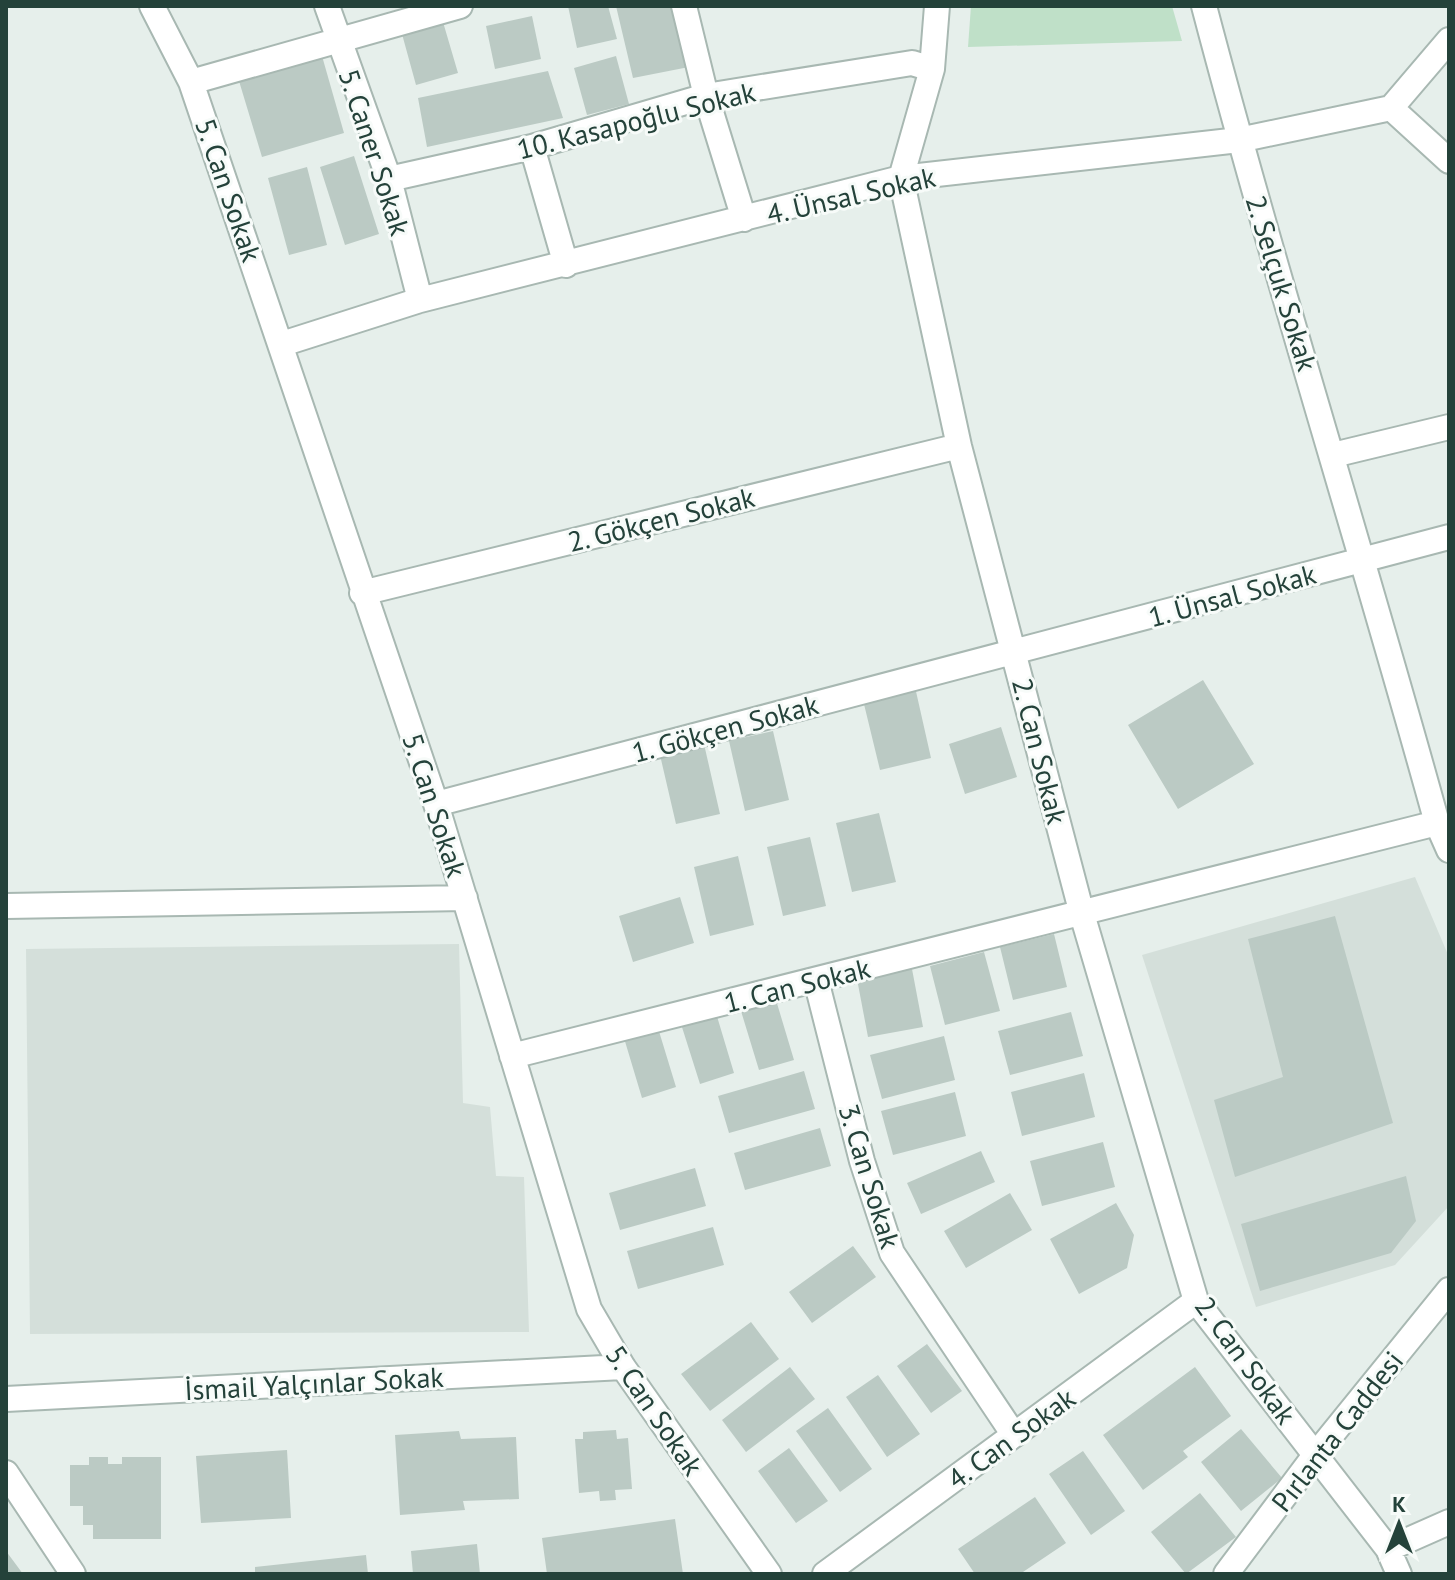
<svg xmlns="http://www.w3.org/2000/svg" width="1455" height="1580" viewBox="0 0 1455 1580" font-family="'PT Sans',sans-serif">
	<rect width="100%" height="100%" fill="#e6efeb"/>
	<path fill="#d4dfda" d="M1415,877L1449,957V1206L1395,1265L1256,1307L1142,955Z
		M459,944L463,1103L490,1107L496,1176L524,1177L529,1332L30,1334L26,949Z"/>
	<path fill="#bfe0c8" d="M971,6H1172L1182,41L968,47Z"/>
	<path fill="#bbcac4" d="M568,6H608L617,39L577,48Z
		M616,6H671L689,67L633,78Z
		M532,16L541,59L495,69L486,26Z
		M443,22L458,73L416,85L402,34Z
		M322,56L344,133L262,157L239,81Z
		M616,56L629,104L587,115L574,68Z
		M548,71L563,118L427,147L418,98Z
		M354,156L379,234L345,245L320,167Z
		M307,167L327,245L289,255L268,178Z
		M1203,680L1254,764L1178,809L1128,725Z
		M915,687L931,758L880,770L863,700Z
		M1001,727L1017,777L965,794L949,744Z
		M773,731L789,800L745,811L729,741Z
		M704,744L720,814L676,824L660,755Z
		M879,813L896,882L852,892L836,823Z
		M810,837L826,906L783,916L767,847Z
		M738,856L754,925L710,936L694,867Z
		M680,897L694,943L633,962L619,916Z
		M1335,916L1393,1123L1235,1177L1214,1100L1283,1077L1248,939Z
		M1054,934L1067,987L1013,1000L1000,947Z
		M984,952L1000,1011L945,1025L930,966Z
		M912,969L923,1027L868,1037L857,979Z
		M776,1000L794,1060L759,1070L741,1011Z
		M1071,1012L1083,1056L1010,1075L998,1031Z
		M716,1013L734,1073L700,1084L681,1024Z
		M658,1028L676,1087L642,1098L624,1038Z
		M944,1036L955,1080L882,1099L870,1055Z
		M804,1071L815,1109L729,1133L718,1096Z
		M1084,1073L1095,1117L1022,1136L1011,1092Z
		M955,1092L966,1136L893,1155L881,1111Z
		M820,1128L831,1166L745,1190L734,1153Z
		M1103,1142L1115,1187L1042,1206L1030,1161Z
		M981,1151L995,1182L921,1214L907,1183Z
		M695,1168L706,1206L620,1230L609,1193Z
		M1406,1176L1416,1221L1391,1253L1260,1291L1241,1224Z
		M1010,1193L1032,1230L966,1268L944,1231Z
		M1116,1203L1134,1235L1127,1268L1079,1294L1050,1239Z
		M713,1227L724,1265L638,1289L627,1251Z
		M853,1246L876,1277L812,1323L789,1292Z
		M751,1322L779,1359L710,1411L681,1374Z
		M927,1344L962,1391L931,1413L897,1366Z
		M790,1367L815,1399L746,1452L722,1420Z
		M1195,1367L1231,1416L1183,1451L1188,1457L1143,1490L1103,1435Z
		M878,1375L920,1434L887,1457L846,1397Z
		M828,1408L872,1469L840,1492L796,1431Z
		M1241,1429L1282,1478L1241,1511L1201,1462Z
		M616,1430L617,1439L628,1438L632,1489L615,1490L616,1500L600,1501L599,1491L579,1493L575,1439H583V1432Z
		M459,1431L461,1439L516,1437L519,1499L463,1501L465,1510L400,1515L395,1435Z
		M789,1448L828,1501L796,1523L758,1471Z
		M287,1450L291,1518L201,1523L196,1456Z
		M1083,1451L1125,1511L1091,1535L1049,1474Z
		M89,1457H108V1464H122V1457H161V1539H93V1525H83V1506H70V1465H89Z
		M1200,1493L1236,1537L1186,1574L1151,1532Z
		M1035,1497L1066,1543L1020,1574H975L958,1549Z
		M675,1519L683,1574H547L542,1538Z
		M477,1544L480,1574H413L411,1551Z
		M6,1551L23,1574H6Z
		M366,1555L368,1574H255V1567Z"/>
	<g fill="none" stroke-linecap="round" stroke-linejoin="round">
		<g stroke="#a8b8b2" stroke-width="28">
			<path id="minor" d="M152,6L191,82L436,804L589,1309L623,1367L769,1574
				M327,6L389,179L420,300
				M684,6L706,96L744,219
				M937,6L932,69L901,178L959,446L1082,914L1196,1301L1388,1549L1399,1574
				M1204,6C1276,280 1362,550 1437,823L1449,850
				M191,82L460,6
				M1391,108L1449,161
				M532,147L566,265
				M389,179L532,147L706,96L912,63L932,69
				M282,344L420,300L901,178L1239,140L1391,108L1449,40
				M1333,455L1449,427
				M362,593L959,446
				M436,804L1449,537
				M6,906L465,898
				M816,980L862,1161L892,1253L1014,1435
				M512,1056L1437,823
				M6,1399L623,1367
				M6,1473L73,1574
				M1388,1549L1449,1522
				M825,1574L1196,1301
				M1226,1574L1316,1454L1449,1290"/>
		</g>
		<use href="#minor" stroke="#fff" stroke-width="24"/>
	</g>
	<g text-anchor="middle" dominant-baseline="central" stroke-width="6" stroke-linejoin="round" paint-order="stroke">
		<g font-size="28" fill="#24423a" stroke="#f7fbf9">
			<text transform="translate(636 120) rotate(-14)">10. Kasapoğlu Sokak</text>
			<text transform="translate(375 152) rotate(72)">5. Caner Sokak</text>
			<text transform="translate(229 190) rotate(71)">5. Can Sokak</text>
			<text transform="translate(851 195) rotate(-13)">4. Ünsal Sokak</text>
			<text transform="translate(1282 283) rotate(73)">2. Selçuk Sokak</text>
			<text transform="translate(661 519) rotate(-14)">2. Gökçen Sokak</text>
			<text transform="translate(1232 595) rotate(-15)">1. Ünsal Sokak</text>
			<text transform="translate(725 728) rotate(-15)">1. Gökçen Sokak</text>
			<text transform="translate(1040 751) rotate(76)">2. Can Sokak</text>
			<text transform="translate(435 805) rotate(72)">5. Can Sokak</text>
			<text transform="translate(797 985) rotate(-14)">1. Can Sokak</text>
			<text transform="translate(870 1176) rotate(73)">3. Can Sokak</text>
			<text transform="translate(1246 1360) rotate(54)">2. Can Sokak</text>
			<text transform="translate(314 1383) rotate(-3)">İsmail Yalçınlar Sokak</text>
			<text transform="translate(655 1410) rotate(56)">5. Can Sokak</text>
			<text transform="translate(1337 1431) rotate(-52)">Pırlanta Caddesi</text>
			<text transform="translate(1011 1438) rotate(-36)">4. Can Sokak</text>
		</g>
	</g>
	<rect width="1455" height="1580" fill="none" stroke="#24423a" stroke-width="16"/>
	<g transform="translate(1399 1524)" stroke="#f7fbf9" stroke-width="6" paint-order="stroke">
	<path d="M0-6L14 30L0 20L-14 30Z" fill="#24423a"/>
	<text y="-12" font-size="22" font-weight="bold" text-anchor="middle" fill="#24423a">K</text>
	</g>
</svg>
